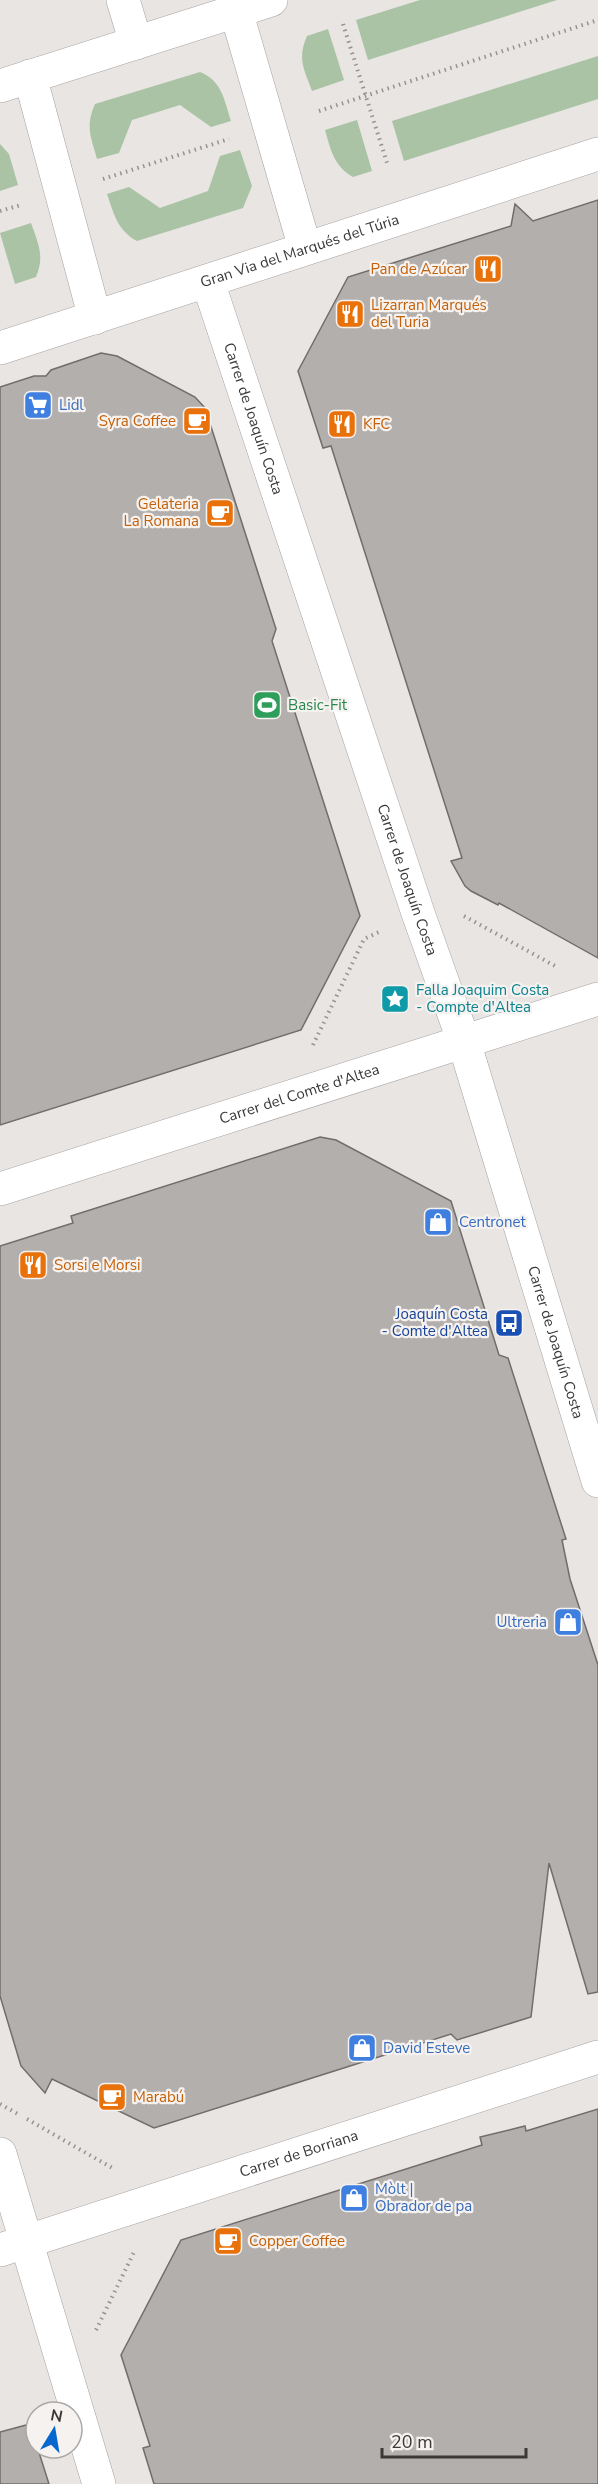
<svg xmlns="http://www.w3.org/2000/svg" width="598" height="2484" viewBox="0 0 598 2484" font-family="'Nunito Sans',sans-serif">
	<rect width="100%" height="100%" fill="#e9e5e3"/>
	<path fill="#a9c3a4" d="M420,0H557L368,60L356,20Z
		M328,29L344,80L312,91C304,69 297,59 307,36Z
		M598,56V99L404,161L392,121Z
		M200,72C222,81 224,99 231,121L211,127L180,105L132,120L119,153L97,159C91,137 85,127 95,104Z
		M357,120L372,171L353,177C334,166 331,151 325,130Z
		M0,144L9,154L18,185L0,191Z
		M240,150L252,186L243,208L137,241C117,230 114,214 107,194L129,187L160,208L208,191L220,156Z
		M31,223C38,243 45,256 36,277L15,284L0,233Z"/>
	<path fill="#b3afad" stroke="#706d6b" stroke-width="1.5" d="M598,200V958L499,903L498,905L471,891L465,886L451,861L462,858L331,446L323,448L298,371L348,277L511,226L515,204L533,221Z
		M101,353L117,356L195,397L205,408L276,629L272,641L360,916L301,1030L0,1125V387L34,376H46L51,370Z
		M320,1137L336,1140L451,1201L499,1355L508,1358L566,1539L562,1540L570,1579L598,1665V1992L588,1994L549,1863L531,2017L457,2040L451,2034L154,2128L52,2079L45,2093L21,2066L0,1996V1246L73,1223L71,1216Z
		M598,2109V2484H154L143,2448L150,2446L121,2355L181,2240L482,2145L480,2137L525,2126L526,2131Z
		M30,2424L49,2484H0V2432Z"/>
	<g fill="none" stroke-linecap="round" stroke-linejoin="round">
		<g stroke="#a6a2a1" stroke-width="34">
			<g id="minor">
				<path d="M123,0L136,43"/>
				<path id="s1" d="M208,282L418,913L464,1042L598,1481"/>
				<path id="s2" d="M0,1189L598,999"/>
				<path d="M0,2154L99,2484"/>
				<path id="s3" d="M0,2250L598,2057"/>
			</g>
		</g>
		<g stroke="#a6a2a1" stroke-width="34">
			<g id="major">
				<path d="M236,11L305,248"/>
				<path d="M30,76L95,318"/>
				<path d="M0,86L271,0"/>
				<path id="s4" d="M0,348L598,154"/>
			</g>
		</g>
		<path stroke="#959391" stroke-width="4" stroke-dasharray="1.5 4.5" stroke-linecap="butt" d="M343,24L388,166
			M319,111L598,20
			M103,179L229,139
			M0,211L21,205
			M464,916L557,967
			M313,1045L364,939L381,931
			M0,2104L18,2114
			M27,2119L114,2169
			M96,2330L135,2250"/>
		<use href="#minor" stroke="#fff" stroke-width="33"/>
		<use href="#major" stroke="#fff" stroke-width="33"/>
	</g>
	<defs>
		<g id="restaurant-square" transform="scale(1.5)"><rect x="-9" y="-9" width="18" height="18" rx="4" fill="#e8710a" stroke="#f6f2f0"/><path d="M-5-6h1v4h1v-4h1v4h1v-4h1v5L-1.5 .5V6h-2V.5L-5-1ZM5-6V6H3V1.5H1.5Q1.5-4 5-6Z" fill="#fff"/></g>
		<g id="supermarket-square" transform="scale(1.5)"><rect x="-9" y="-9" width="18" height="18" rx="4" fill="#3f7fe0" stroke="#f6f2f0"/><path d="M-6-5.5h2.5l.6 2H6L4.5 2H-2.5L-4.4-4H-6ZM-1.5 3.2a1.3 1.3 0 1 0 .1 0ZM3 3.2a1.3 1.3 0 1 0 .1 0Z" fill="#fff"/></g>
		<g id="cafe-square" transform="scale(1.5)"><rect x="-9" y="-9" width="18" height="18" rx="4" fill="#e8710a" stroke="#f6f2f0"/><path d="M-5.5-4.5H6V0H3Q3 3.5 0 3.5H-2.5Q-5.5 3.5-5.5 0ZM3-3.2v2h1.7v-2ZM-6 4.5H4V6H-6Z" fill="#fff"/></g>
		<g id="stadium-square" transform="scale(1.5)"><rect x="-9" y="-9" width="18" height="18" rx="4" fill="#2e9e5b" stroke="#f6f2f0"/><path d="M0-5a6.5 5 0 1 0 0 10a6.5 5 0 1 0 0-10ZM-3.5-1.8h7v3.6h-7Z" fill="#fff"/></g>
		<g id="sight-square" transform="scale(1.5)"><rect x="-9" y="-9" width="18" height="18" rx="4" fill="#0f9aa8" stroke="#f6f2f0"/><path d="M0-6L1.8-2.2L6-1.7L2.9 1.2L3.7 5.4L0 3.3L-3.7 5.4L-2.9 1.2L-6-1.7L-1.8-2.2Z" fill="#fff"/></g>
		<g id="shop-square" transform="scale(1.5)"><rect x="-9" y="-9" width="18" height="18" rx="4" fill="#3f7fe0" stroke="#f6f2f0"/><path d="M-5-2.5h2.3a2.7 3.5 0 0 1 5.4 0H5L5.5 6h-11ZM-1.5-2.5h3a1.5 2.3 0 0 0-3 0Z" fill="#fff"/></g>
		<g id="bus-square" transform="scale(1.5)"><rect x="-9" y="-9" width="18" height="18" rx="4" fill="#1a4fb4" stroke="#f6f2f0"/><path d="M-5-6H5V4H4V6H2V4H-2V6H-4V4H-5ZM-3.5-4V0h7V-4ZM-3.5 1.2v1.5H-2V1.2ZM2 1.2v1.5H3.5V1.2Z" fill="#fff"/></g>
	</defs>
	<g fill-rule="evenodd">
		<use href="#restaurant-square" x="488" y="269"/>
		<use href="#restaurant-square" x="350" y="314"/>
		<use href="#supermarket-square" x="38" y="405"/>
		<use href="#cafe-square" x="197" y="421"/>
		<use href="#restaurant-square" x="342" y="424"/>
		<use href="#cafe-square" x="220" y="513"/>
		<use href="#stadium-square" x="267" y="705"/>
		<use href="#sight-square" x="395" y="999"/>
		<use href="#shop-square" x="438" y="1222"/>
		<use href="#restaurant-square" x="33" y="1265"/>
		<use href="#bus-square" x="509" y="1323"/>
		<use href="#shop-square" x="568" y="1622"/>
		<use href="#shop-square" x="362" y="2048"/>
		<use href="#cafe-square" x="112" y="2097"/>
		<use href="#shop-square" x="354" y="2198"/>
		<use href="#cafe-square" x="228" y="2241"/>
	</g>
	<g text-anchor="middle" dominant-baseline="central" stroke-width="4.5" stroke-linejoin="round" paint-order="stroke">
		<g font-size="15" fill="#3a3938" stroke="#f6f2f0">
			<text stroke="none"><textPath href="#s4" startOffset="315">Gran Via del Marqués del Túria</textPath></text>
			<text stroke="none"><textPath href="#s1" startOffset="144">Carrer de Joaquín Costa</textPath></text>
			<text stroke="none"><textPath href="#s1" startOffset="630">Carrer de Joaquín Costa</textPath></text>
			<text stroke="none"><textPath href="#s2" startOffset="314">Carrer del Comte d'Altea</textPath></text>
			<text stroke="none"><textPath href="#s1" startOffset="1116">Carrer de Joaquín Costa</textPath></text>
			<text stroke="none"><textPath href="#s3" startOffset="314">Carrer de Borriana</textPath></text>
		</g>
		<g font-size="15" fill="#c56008" stroke="#f6f2f0" text-anchor="start">
			<text x="467" y="269" text-anchor="end">Pan de Azúcar</text>
			<text x="371" y="305">Lizarran Marqués<tspan x="371" dy="17">del Turia</tspan></text>
			<text x="176" y="421" text-anchor="end">Syra Coffee</text>
			<text x="363" y="424">KFC</text>
			<text x="199" y="504" text-anchor="end">Gelateria<tspan x="199" dy="17">La Romana</tspan></text>
			<text x="54" y="1265">Sorsi e Morsi</text>
			<text x="133" y="2097">Marabú</text>
			<text x="249" y="2241">Copper Coffee</text>
		</g>
		<g font-size="15" fill="#366cbe" stroke="#f6f2f0" text-anchor="start">
			<text x="59" y="405">Lidl</text>
			<text x="459" y="1222">Centronet</text>
			<text x="547" y="1622" text-anchor="end">Ultreria</text>
			<text x="383" y="2048">David Esteve</text>
			<text x="375" y="2189">Mòlt |<tspan x="375" dy="17">Obrador de pa</tspan></text>
		</g>
		<g font-size="15" fill="#27864d" stroke="#f6f2f0" text-anchor="start">
			<text x="288" y="705">Basic-Fit</text>
		</g>
		<g font-size="15" fill="#0d838f" stroke="#f6f2f0" text-anchor="start">
			<text x="416" y="990">Falla Joaquim Costa<tspan x="416" dy="17">- Compte d'Altea</tspan></text>
		</g>
		<g font-size="15" fill="#164399" stroke="#f6f2f0" text-anchor="end">
			<text x="488" y="1314">Joaquín Costa<tspan x="488" dy="17">- Comte d'Altea</tspan></text>
		</g>
	</g>
	<g transform="translate(54 2430) rotate(11)"><circle r="28" fill="#f6f2f0" stroke="#aba8a6" stroke-width="1.5"/>
	<path d="M0-4.5L10 22L0 15L-10 22Z" fill="#0866cf"/>
	<text y="-9" font-size="16" font-weight="bold" text-anchor="middle" fill="#3a3938">N</text>
	</g>
	<path d="M382 2448v9h144v-9" fill="none" stroke="#3a3938" stroke-width="3"/>
	<text x="391" y="2448" font-size="18" fill="#3a3938" stroke="#f6f2f0" stroke-width="4.5" paint-order="stroke">20 m</text>
</svg>
